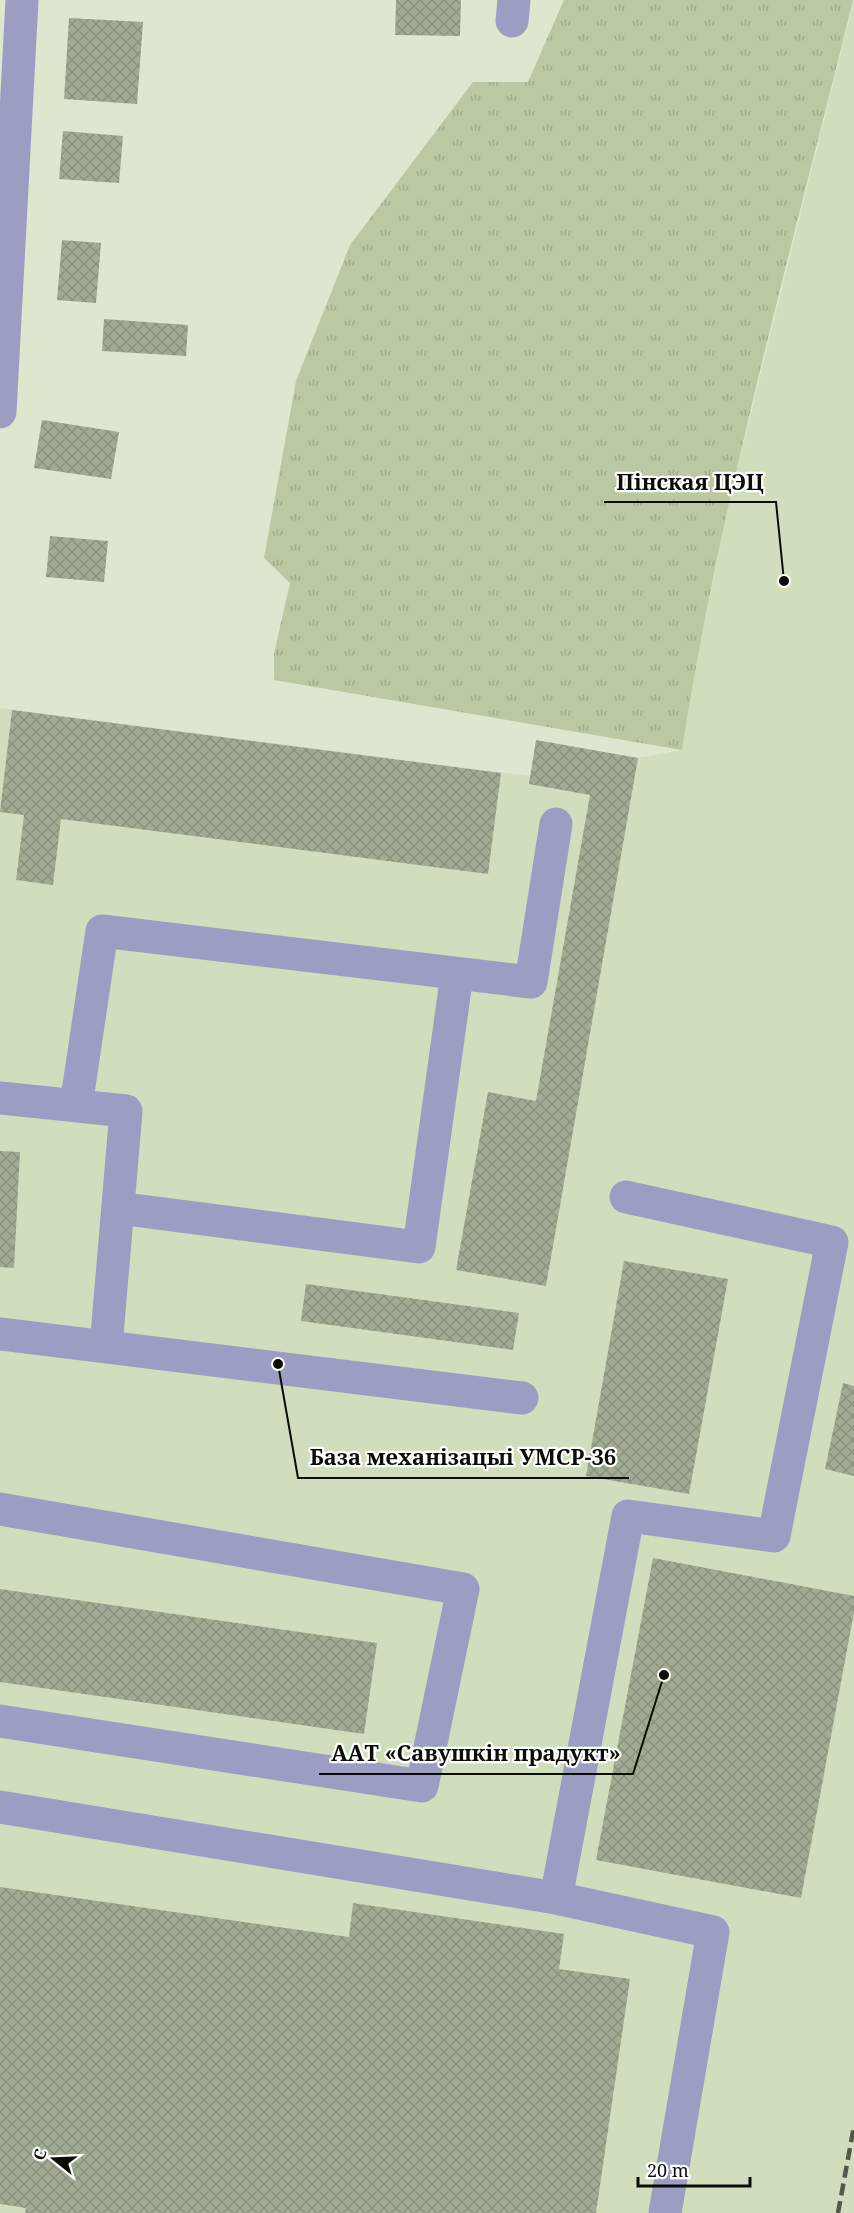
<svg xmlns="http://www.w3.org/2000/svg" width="854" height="2213" viewBox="0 0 854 2213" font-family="'Noto Serif',serif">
	<defs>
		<pattern id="grass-tufts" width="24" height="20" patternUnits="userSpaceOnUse" patternTransform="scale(1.5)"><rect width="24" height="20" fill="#bac8a4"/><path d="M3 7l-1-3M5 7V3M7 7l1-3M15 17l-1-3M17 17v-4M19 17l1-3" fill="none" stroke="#9fab8c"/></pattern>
		<pattern id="building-cross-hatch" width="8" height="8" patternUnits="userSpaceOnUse" patternTransform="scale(1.5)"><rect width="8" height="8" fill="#a1ab93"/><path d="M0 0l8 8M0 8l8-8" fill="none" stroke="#89927d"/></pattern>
	</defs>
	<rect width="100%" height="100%" fill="#dde7ce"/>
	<path fill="#d1debd" d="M854,0V2213H0V708L530,776L536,740L638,758L682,750L693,677L733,485Z"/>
	<path fill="url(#grass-tufts)" d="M564,0H853C792,249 721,497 682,750L274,680V654L290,583L264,558L296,381L350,245L473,82H528Z"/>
	<path fill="url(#building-cross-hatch)" d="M396,0H461L460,36L395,35Z
		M69,18L143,22L137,104L64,99Z
		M63,131L123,136L119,183L59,179Z
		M62,240L101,243L96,303L57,300Z
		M104,319L188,325L186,356L102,351Z
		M42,420L119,432L111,479L34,468Z
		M50,536L108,541L104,582L46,577Z
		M12,710L501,773L488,874L61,819L53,885L16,880L24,815L0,812Z
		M536,740L638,758L546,1286L456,1270L488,1092L536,1101L590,795L529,784Z
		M0,1151L20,1152L14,1268L0,1267Z
		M624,1261L728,1279L689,1494L586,1476Z
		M306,1284L519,1313L513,1350L301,1321Z
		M843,1383L854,1386V1476L825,1469Z
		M653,1558L854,1596V1612L801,1898L596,1860Z
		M0,1589L377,1643L364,1734L0,1682Z
		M0,1887L349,1937L353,1903L564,1934L559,1969L630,1979L596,2213H25L26,2208L0,2204Z"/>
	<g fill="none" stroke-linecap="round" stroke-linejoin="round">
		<path stroke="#9c9dc2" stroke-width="33" d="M512,21L514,0
			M0,412L22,0
			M0,1098L126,1111L106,1347
			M76,1106L102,931L531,982L556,824
			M626,1197L832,1242L774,1536L628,1516L556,1898L713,1932L665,2213
			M118,1208L419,1247L457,974
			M0,1334L522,1398
			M0,1509L463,1589L422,1786L0,1721
			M0,1807L556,1898"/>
		<path stroke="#52584a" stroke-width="4.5" stroke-dasharray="12 6" stroke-linecap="butt" d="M838,2213L854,2126"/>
	</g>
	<path fill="none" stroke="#0b0e06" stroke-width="2" d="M784 581L776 502H604M278 1364L298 1478H629M664 1675L633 1774H319"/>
	<g fill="#0b0e06" stroke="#fff" stroke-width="2">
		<circle cx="784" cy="581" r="6"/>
		<circle cx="278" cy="1364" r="6"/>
		<circle cx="664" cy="1675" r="6"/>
	</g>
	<g font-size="22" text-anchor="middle" font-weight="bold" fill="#0b0e06" stroke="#fff" stroke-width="4.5" stroke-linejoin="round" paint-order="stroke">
		<text x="690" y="490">Пінская ЦЭЦ</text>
		<text x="463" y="1465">База механізацыі УМСР-36</text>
		<text x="476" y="1761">ААТ «Савушкін прадукт»</text>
	</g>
	<g transform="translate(54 2159) rotate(288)" stroke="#ffffff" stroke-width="4.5" paint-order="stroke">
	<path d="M0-4.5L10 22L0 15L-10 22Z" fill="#0b0e06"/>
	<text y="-9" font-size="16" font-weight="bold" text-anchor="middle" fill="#0b0e06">С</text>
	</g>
	<path d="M638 2177v9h112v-9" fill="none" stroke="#0b0e06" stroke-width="3"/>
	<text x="647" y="2177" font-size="18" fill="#0b0e06" stroke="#ffffff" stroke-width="4.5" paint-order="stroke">20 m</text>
</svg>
